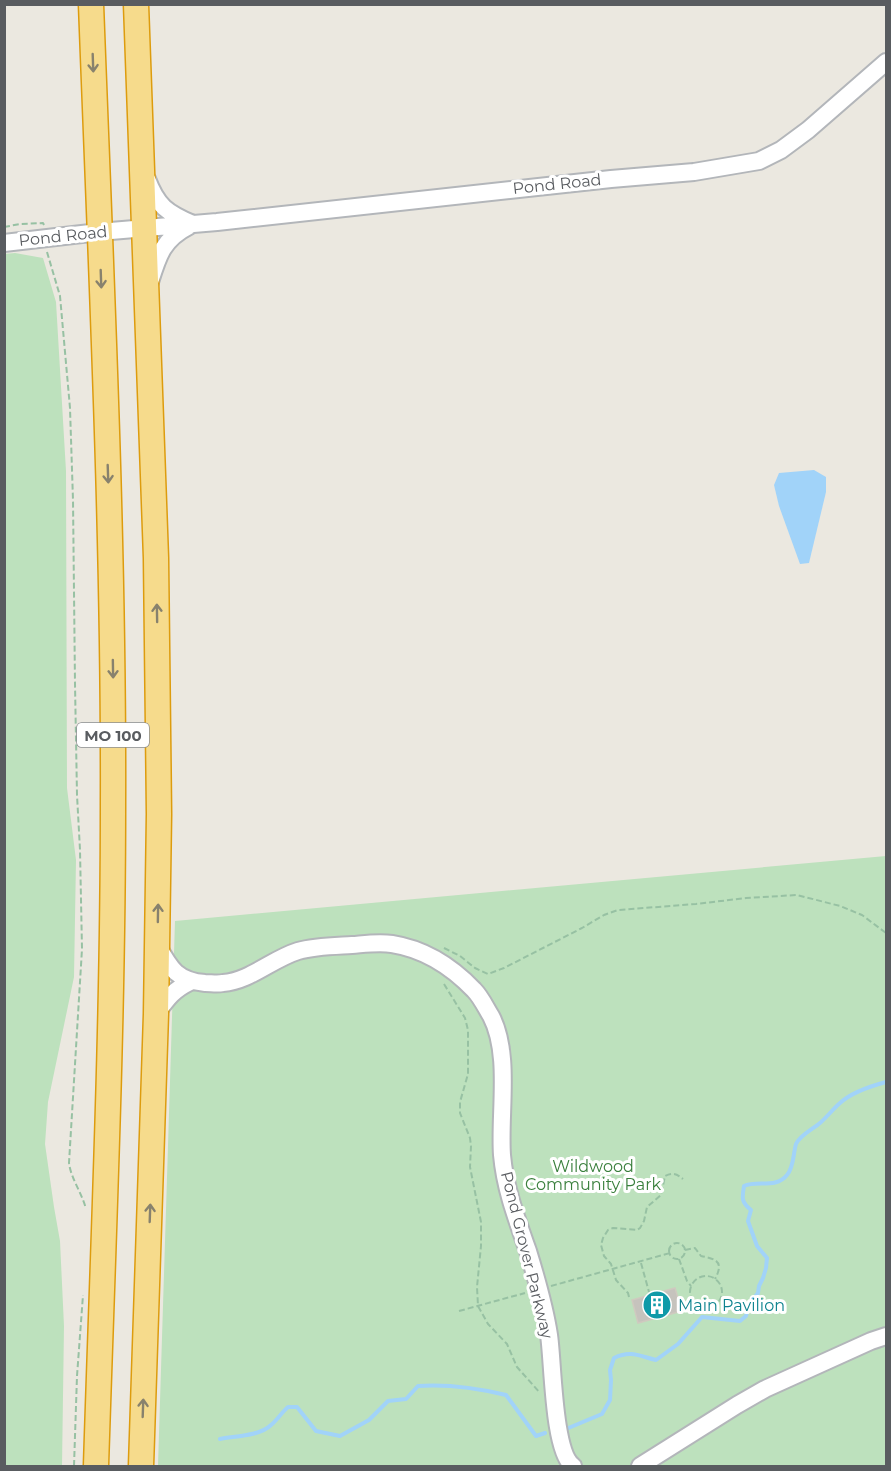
<svg xmlns="http://www.w3.org/2000/svg" width="891" height="1471" viewBox="0 0 891 1471" font-family="Montserrat,sans-serif">
	<rect width="100%" height="100%" fill="#ebe8e0"/>
	<path fill="#bde1bd" d="M15,253L43,258L56,302L66,471L67,788L76,860L74,977L48,1102L45,1144L54,1207L60,1241L64,1326L62,1466H4V254Z
		M886,856V1466H158L175,921Z"/>
	<path fill="#a1d3f9" d="M814,470L826,477V492L809,563L800,564L779,506L774,485L779,473Z"/>
	<g fill="none" stroke-linecap="round" stroke-linejoin="round">
		<path stroke="#a1d3f9" stroke-width="4" d="M566,1429L602,1414L610,1400L611,1380L610,1370L614,1358C631,1350 639,1356 656,1360L678,1344L702,1317L740,1321L746,1316L749,1304L758,1293L759,1286L763,1278L766,1268L767,1258L757,1246L748,1221L751,1210C741,1202 742,1198 744,1186C757,1180 776,1189 787,1175C794,1167 793,1154 796,1144C800,1135 813,1129 820,1123C827,1117 833,1109 840,1103C852,1092 871,1086 886,1082
			M220,1439C235,1436 260,1436 271,1425C278,1419 282,1412 288,1407H297L316,1431L340,1436L369,1420L388,1401L406,1399L418,1386C448,1384 477,1388 506,1395L536,1436L545,1433"/>
	</g>
	<path fill="#c6c3bd" stroke="#cfcabf" stroke-width="1.5" d="M675,1288L682,1311L638,1323L632,1300Z"/>
	<g fill="none" stroke-linecap="round" stroke-linejoin="round">
		<g stroke="#b3b6ba" stroke-width="20">
			<path id="minor" d="M147,179C157,206 167,213 193,224
				M4,243L99,232L217,222L611,179L694,172L759,161L781,150L808,130L886,62
				M150,282C158,256 163,239 189,226
				M158,946C170,969 178,981 205,983C211,983 217,984 223,983C250,981 272,959 298,951C315,946 334,946 352,945C365,944 379,942 392,944C424,949 452,967 474,990C481,997 486,1008 491,1016C511,1054 499,1113 502,1155C505,1189 517,1220 528,1251C536,1277 545,1309 549,1335C553,1361 553,1452 573,1466
				M156,1014C167,999 173,990 190,982
				M640,1466L737,1405L765,1389L871,1341L886,1336"/>
		</g>
		<g stroke="#dd9c0e" stroke-width="27">
			<path id="highway" d="M91,4C101,271 114,538 113,805C113,1026 103,1246 96,1466
				M136,4L156,558L159,814L156,1014L141,1466"/>
		</g>
		<path stroke="#97c1a3" stroke-width="2" stroke-dasharray="6 3" stroke-linecap="butt" d="M4,227L20,224L43,223L44,225
			M47,252L60,296L70,408L73,500L75,684L77,795L80,850L82,949L69,1163C71,1179 82,1193 86,1209
			M444,948L460,956L475,968L488,974L504,968L582,928L604,915L618,910L696,904L746,898L797,895L840,906L862,915L886,933
			M444,984L465,1018L468,1030V1074L460,1102V1113L470,1138L471,1146L470,1167L481,1222V1246L477,1287L478,1306L488,1324L507,1344L517,1367L540,1393
			M669 1251a8 8 0 1 1 16 0a8 8 0 1 1-16 0Z
			M685,1250L695,1248L701,1256C717,1259 724,1262 715,1279
			M679,1259L687,1281L691,1286
			M641,1263L649,1292
			M690 1292a16 16 0 1 1 32 0a16 16 0 1 1-32 0Z
			M551,1286L670,1253
			M629,1297L628,1293L616,1280L611,1264L604,1256L601,1245L603,1238L608,1230L613,1228L637,1230L640,1228L644,1221L647,1207L661,1195L665,1176C672,1172 677,1174 683,1179
			M459,1311L525,1293
			M74,1466L77,1376L83,1295"/>
		<use href="#minor" stroke="#fff" stroke-width="16"/>
		<use href="#highway" stroke="#f6db8c" stroke-width="24"/>
	</g>
	<defs><path id="oneway-shaft" d="M-6 0H5M1.5-3L5.5 0L1.5 3" fill="none" stroke-width="1.6" stroke-linecap="round" stroke-linejoin="round" transform="scale(1.5)"/></defs>
	<g stroke="#88826d">
		<use href="#oneway-shaft" transform="translate(93 63) rotate(88)"/>
		<use href="#oneway-shaft" transform="translate(101 279) rotate(88)"/>
		<use href="#oneway-shaft" transform="translate(108 474) rotate(88)"/>
		<use href="#oneway-shaft" transform="translate(157 613) rotate(-91)"/>
		<use href="#oneway-shaft" transform="translate(113 669) rotate(89)"/>
		<use href="#oneway-shaft" transform="translate(158 913) rotate(-89)"/>
		<use href="#oneway-shaft" transform="translate(150 1213) rotate(-88)"/>
		<use href="#oneway-shaft" transform="translate(143 1408) rotate(-88)"/>
	</g>
	<defs>
		<g id="building-disc" transform="scale(1.5)"><circle r="9.5" fill="#0f9aa8" stroke="#fff"/><path d="M-4-6H4V6H1V3H-1V6H-4ZM-2.5-4.3h1.7v1.8h-1.7ZM.8-4.3h1.7v1.8H.8ZM-2.5-1h1.7V.8h-1.7ZM.8-1h1.7V.8H.8Z" fill="#fff"/></g>
	</defs>
	<g fill-rule="evenodd">
		<use href="#building-disc" x="657" y="1305"/>
	</g>
	<g text-anchor="middle" dominant-baseline="central" stroke-width="6" stroke-linejoin="round" paint-order="stroke">
		<rect fill="#fff" stroke="#8b8d90" stroke-width="1.5" x="77" y="723" width="72" height="24" rx="4.5"/>
		<g font-size="15" font-weight="bold" fill="#595c60">
			<text x="113" y="735">MO 100</text>
		</g>
		<g font-size="16" fill="#595c60" stroke="#fff">
			<text transform="translate(557 184) rotate(-6)">Pond Road</text>
			<text transform="translate(63 236) rotate(-6)">Pond Road</text>
			<text transform="translate(527 1255) rotate(76)">Pond Grover Parkway</text>
		</g>
		<g font-size="16" fill="#397f3c" stroke="#fff">
			<text x="593" y="1166">Wildwood<tspan x="593" dy="18">Community Park</tspan></text>
		</g>
		<g font-size="16" fill="#0d838f" stroke="#fff" text-anchor="start">
			<text x="678" y="1305">Main Pavilion</text>
		</g>
	</g>
	<rect width="891" height="1471" fill="none" stroke="#595c60" stroke-width="12"/>
</svg>
